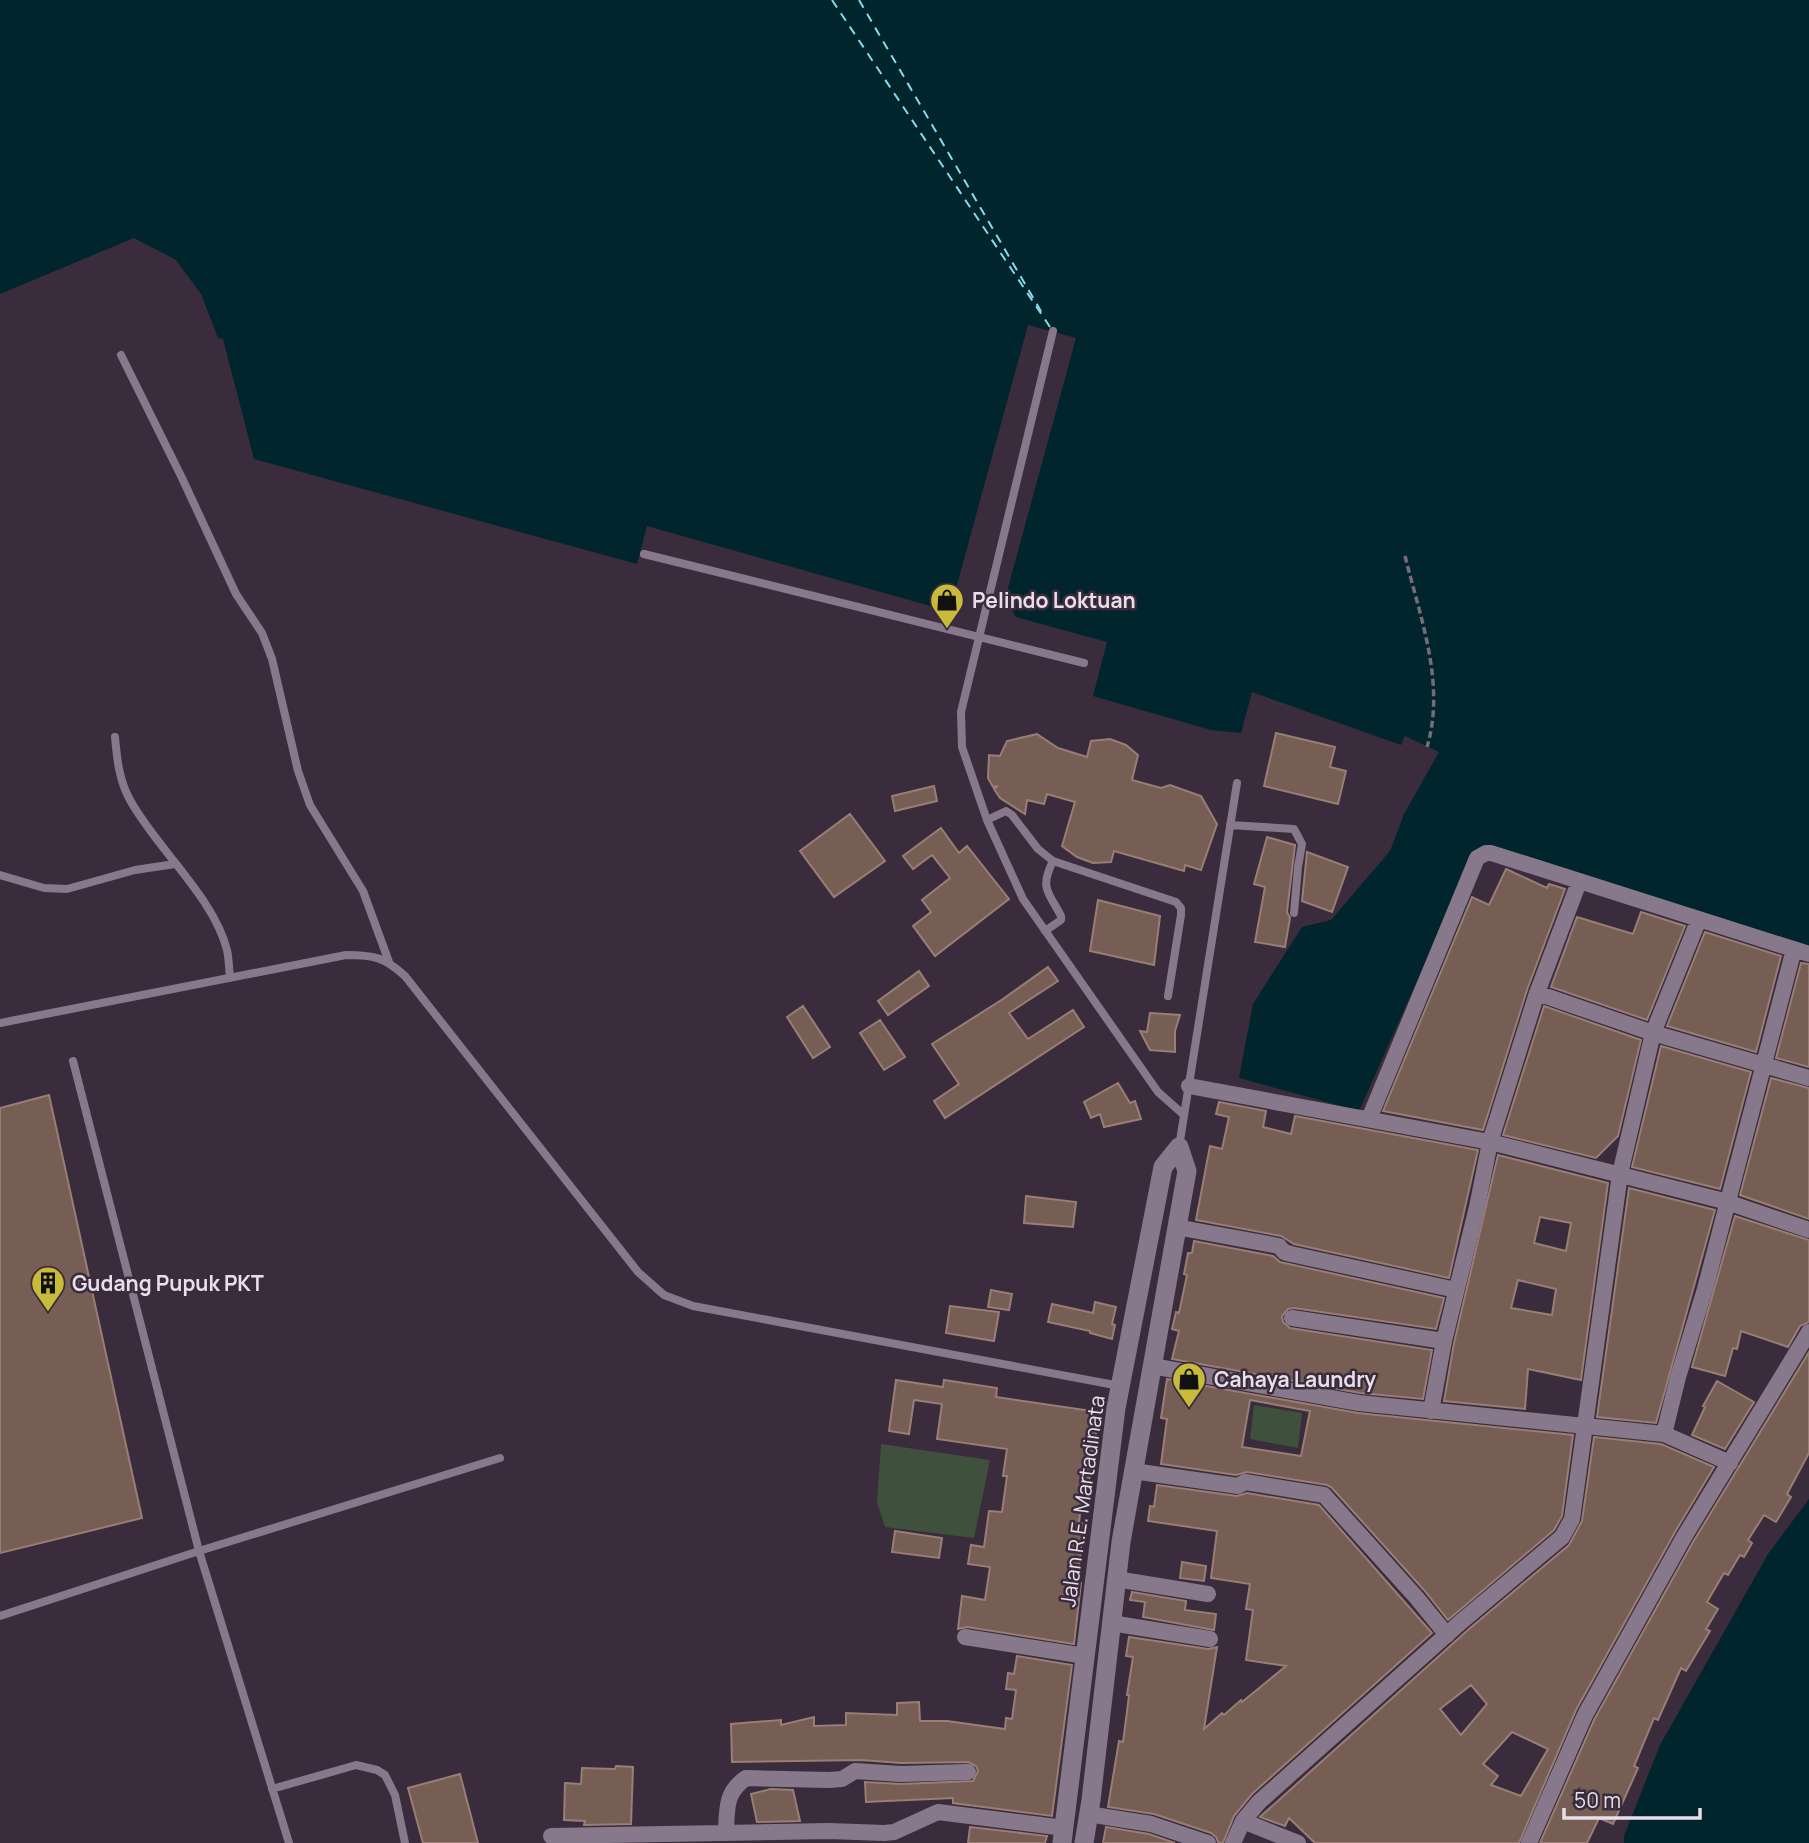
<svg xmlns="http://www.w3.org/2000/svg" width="1809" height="1843" viewBox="0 0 1809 1843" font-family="Manrope,sans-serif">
	<rect width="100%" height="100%" fill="#3a2c3d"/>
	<path fill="#3f503d" d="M1254,1405L1302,1413L1298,1448L1250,1439Z
		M881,1444L990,1460L974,1538L885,1527L877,1502Z"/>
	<path fill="#01252c" d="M0,0H1809V948L1474,853L1359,1111L1239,1078L1253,1004L1302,927L1331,920L1390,851L1404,814L1439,752L1405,736L1401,745L1252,692L1241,733L1211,730L1093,696L1107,642L1016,617L1005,599L1076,338L1028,325L955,592L934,607L647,526L637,564L254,459L223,339L218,338L201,294L176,260L134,238L0,294Z
		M1809,1499V1843H1624V1836L1660,1745L1768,1554Z"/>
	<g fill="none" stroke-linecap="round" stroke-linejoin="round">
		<path stroke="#89d9ec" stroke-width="2" stroke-dasharray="9 7" stroke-linecap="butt" d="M832,0L1050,327
			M859,0L1042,313"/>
	</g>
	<path fill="#765e55" stroke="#987e75" stroke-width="2" fill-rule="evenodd" d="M1276,733L1335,747L1330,767L1346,771L1338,804L1264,786Z
		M1037,734L1058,748L1087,757L1091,741L1110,739L1126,745L1138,755L1132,780L1161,788L1170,785L1201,796L1217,824L1201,870L1185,865L1184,871L1114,851L1111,862L1093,863L1077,857L1062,846L1075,802L1047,794L1044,804L1027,800L1025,814L1000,798L994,789L998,786L993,787L988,778L989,755L1000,756L1007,741Z
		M934,786L937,801L895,811L892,796Z
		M850,814L885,861L834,897L800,851Z
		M941,828L959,853L967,846L1009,899L935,956L913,926L931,912L922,900L950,878L932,855L913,869L903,856Z
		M1267,837L1295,845L1287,912L1290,918L1285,947L1255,942L1265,887L1254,884Z
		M1307,852L1348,867L1332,912L1302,901Z
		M1506,869L1547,888L1549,884L1565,889L1527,990L1483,1130L1383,1111L1472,897L1489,905Z
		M1098,900L1160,916L1154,965L1090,951Z
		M1641,912L1685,926L1647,1020L1551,987L1577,917L1633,934Z
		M1705,932L1781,956L1756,1052L1667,1026Z
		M1801,963L1809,964V1067L1776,1058Z
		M1048,967L1058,981L1009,1013L1028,1039L1073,1010L1084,1027L945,1118L934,1101L959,1084L932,1044L1003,999Z
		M919,971L929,986L888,1015L878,1001Z
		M803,1006L830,1047L813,1058L787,1017Z
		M1544,1006L1641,1040L1618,1136L1596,1158L1503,1135Z
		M1150,1013L1180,1015L1175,1031V1052L1150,1050L1140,1031L1147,1032Z
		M880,1020L905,1057L884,1070L860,1033Z
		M1661,1046L1751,1072L1720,1189L1632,1167Z
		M1771,1078L1809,1088V1219L1740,1195Z
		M1118,1083L1130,1103L1135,1101L1141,1119L1104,1127L1100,1114L1091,1118L1084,1102Z
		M49,1095L142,1518L0,1553V1108Z
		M1219,1102L1266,1111L1263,1127L1291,1134L1295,1116L1478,1150L1449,1278L1294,1244L1281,1236L1196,1220L1210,1146L1222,1149L1229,1117L1216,1114Z
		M1498,1155L1608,1183L1581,1380L1528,1369L1525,1409L1444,1401L1454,1343ZM1540,1217L1571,1223L1566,1251L1534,1243ZM1518,1280L1556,1289L1552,1315L1511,1308Z
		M1629,1188L1715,1210L1656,1423L1597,1417Z
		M1026,1196L1076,1202L1073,1227L1024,1223Z
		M1735,1216L1809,1240V1322L1800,1326L1788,1347L1741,1331L1737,1349L1733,1348L1725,1376L1692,1367Z
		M1194,1241L1273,1256L1280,1262L1289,1264L1444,1298L1436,1329L1294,1308L1288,1309L1282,1316L1283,1322L1290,1328L1432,1350L1423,1399L1360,1393L1172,1359L1179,1331L1172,1329L1176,1312L1179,1313L1187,1275L1184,1274L1188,1253H1192Z
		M991,1290L1012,1294L1009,1310L988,1307Z
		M1095,1302L1116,1307L1112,1324L1115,1325L1112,1339L1090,1333V1331L1048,1322L1052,1304L1093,1313Z
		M950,1306L999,1312L994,1341L946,1333Z
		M1809,1352V1453L1787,1494L1791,1497L1776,1522L1764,1515L1748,1540L1752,1543L1744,1557L1740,1555L1728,1575L1724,1573L1707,1602L1718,1609L1706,1629L1710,1631L1686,1671L1681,1668L1658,1720L1654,1718L1634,1766L1638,1768L1613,1824L1599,1818L1587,1843H1540L1594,1720L1693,1542Z
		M1167,1379L1358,1413L1573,1435L1562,1516L1554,1530L1448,1620L1424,1590L1332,1488L1327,1485L1247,1472L1236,1475L1161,1464L1167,1419L1161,1418ZM1250,1400L1310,1411L1301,1456L1242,1447Z
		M896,1380L943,1387L944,1380L997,1388L996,1397L1099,1412L1088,1488L1083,1487L1079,1523L1084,1524L1077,1583H1081L1074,1644L967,1627L958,1629L962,1596L985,1600L990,1567L968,1564L971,1545L984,1547L989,1511L1002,1512L1007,1476H1003L1007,1449L937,1439L942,1404L914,1400L909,1434L889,1431Z
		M1717,1381L1754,1402L1725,1449L1692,1435L1705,1407L1703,1406Z
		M1594,1437L1661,1444L1714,1467L1675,1532L1576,1710L1519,1843H1315L1289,1818L1285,1826L1260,1817L1469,1629L1569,1545L1582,1521ZM1471,1685L1487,1704L1461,1735L1440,1709ZM1512,1732L1548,1749L1521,1796L1491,1785L1498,1776L1483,1764Z
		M1157,1485L1237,1496L1247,1493L1319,1505L1432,1633L1252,1794L1234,1816L1223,1843L1218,1842L1216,1837L1211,1833L1154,1814L1108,1807L1119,1741L1123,1742L1127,1712L1129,1695H1127L1133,1657L1126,1656L1129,1637L1208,1649L1217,1647L1204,1729L1222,1713L1224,1715L1241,1700L1242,1702L1286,1666L1246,1660L1253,1610L1246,1609L1250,1584L1211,1578L1217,1531L1148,1521L1150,1506L1154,1507Z
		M895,1531L942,1538L939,1558L892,1552Z
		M1182,1562L1206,1566L1204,1581L1180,1578Z
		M1132,1592L1186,1601L1185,1610L1216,1614L1214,1630L1143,1617L1145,1602L1130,1600Z
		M1017,1656L1072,1665L1052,1816L953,1803V1798L866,1802L865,1782L901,1784L973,1781L978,1771L976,1766L968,1762L901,1763L861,1760L732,1762L731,1724L781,1720V1725L814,1717V1726L846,1725V1713L897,1715V1703L919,1702L920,1721H947L1005,1729L1006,1718L1012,1719L1016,1690L1006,1689L1008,1673L1014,1674Z
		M616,1766L633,1767L631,1824L584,1825L585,1821L564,1820L565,1783L581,1784L582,1768L615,1769Z
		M460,1774L478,1843H423L408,1788Z
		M771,1789L793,1790L800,1821L757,1822L751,1794Z
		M970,1827L1047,1836L1045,1843H968Z
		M1106,1827L1149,1834L1175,1843H1103Z"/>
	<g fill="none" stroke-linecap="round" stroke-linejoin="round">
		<path stroke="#776b79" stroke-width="3.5" stroke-dasharray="7 3.5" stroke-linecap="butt" d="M1405,556C1420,617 1446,684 1427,747"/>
		<path stroke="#88788b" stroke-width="8" d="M1053,331L961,712L962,747L987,820L1023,899L1158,1092L1184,1115
			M121,355L182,478L236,594L262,633L272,659L298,771L310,805L363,891L389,962
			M644,554L1084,663
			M115,737C117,759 119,780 130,800C157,849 213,896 227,950C229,959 229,969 230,978
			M987,820L1006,811L1012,815L1038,849L1053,861
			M1230,825L1294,829L1302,844L1298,867L1294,913
			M0,875L44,888L67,889L135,870L175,864
			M1045,931L1061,920V916C1049,892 1039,889 1053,861L1176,902L1181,908V915L1168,996
			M0,1023L346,955C374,955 384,957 405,976L638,1272L664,1295L693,1306L1120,1386
			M73,1061L199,1551L289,1843
			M1179,1147L1237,783
			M0,1616L199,1551L500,1458
			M272,1789L356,1765L377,1770L385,1775L395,1795L405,1843"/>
		<path stroke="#88788b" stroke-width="16" d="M1537,993L1653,1033L1809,1078
			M1189,1086L1490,1142L1724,1201L1809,1230
			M1369,1119L1477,858L1486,853H1491L1809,954
			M1176,1227L1279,1246L1284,1252L1291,1254L1456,1290
			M1292,1318L1444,1341
			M1152,1366L1359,1403L1664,1434L1730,1463
			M1431,1411L1444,1341L1477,1207L1490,1142L1537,993L1579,882
			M1664,1434L1678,1377L1705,1289L1794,949
			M1133,1471L1238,1486L1245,1482L1324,1495L1416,1597L1447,1635
			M1116,1579L1208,1594
			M1111,1623L1210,1639
			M965,1637L1085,1656
			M1088,1814L1151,1824L1208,1843
			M1243,1821L1298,1843
			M726,1833C727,1810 725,1792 746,1778L829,1780L842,1779L855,1771L901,1774L968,1772
			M551,1836L829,1831L884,1833L894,1832L938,1812L1065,1828
			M1233,1843L1243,1821L1259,1802L1462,1621L1562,1537L1572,1519L1620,1174L1653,1033L1699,919
			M1529,1843L1585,1715L1684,1537L1809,1332"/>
		<path stroke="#88788b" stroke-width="19" d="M1062,1843L1116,1408L1163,1167L1179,1147
			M1084,1843L1091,1800L1121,1542L1187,1171L1179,1147"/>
	</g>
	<defs>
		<g id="shop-pin" transform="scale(1.75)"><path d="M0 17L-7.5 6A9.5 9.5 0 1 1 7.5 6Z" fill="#c9bb3a" stroke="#3a2c3d"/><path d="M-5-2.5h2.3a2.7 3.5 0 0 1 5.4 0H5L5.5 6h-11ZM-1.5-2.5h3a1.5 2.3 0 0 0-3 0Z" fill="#111"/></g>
		<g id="building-pin" transform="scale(1.75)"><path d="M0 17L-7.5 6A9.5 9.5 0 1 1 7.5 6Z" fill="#c9bb3a" stroke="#3a2c3d"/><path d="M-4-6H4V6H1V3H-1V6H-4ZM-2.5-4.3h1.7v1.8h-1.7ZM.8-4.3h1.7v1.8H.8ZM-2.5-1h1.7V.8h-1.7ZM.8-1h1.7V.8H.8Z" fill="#111"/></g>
	</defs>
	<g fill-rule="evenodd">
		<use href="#shop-pin" x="947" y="600"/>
		<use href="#building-pin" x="48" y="1283"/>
		<use href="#shop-pin" x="1189" y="1379"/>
	</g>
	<g text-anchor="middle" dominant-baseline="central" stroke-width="5" stroke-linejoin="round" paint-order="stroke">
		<g font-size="21" font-weight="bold" fill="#e8dfea" stroke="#3a2c3d" text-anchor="start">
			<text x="972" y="600">Pelindo Loktuan</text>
			<text x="72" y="1283">Gudang Pupuk PKT</text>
			<text x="1214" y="1379">Cahaya Laundry</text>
		</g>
		<g font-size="21" fill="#e8dfea" stroke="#3a2c3d">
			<text transform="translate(1082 1501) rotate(-82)">Jalan R.E. Martadinata</text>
		</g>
	</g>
	<path d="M1564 1808v10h136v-10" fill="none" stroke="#e8dfea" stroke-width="3.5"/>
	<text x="1574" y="1808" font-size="21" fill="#e8dfea" stroke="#3a2c3d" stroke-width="5" paint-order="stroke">50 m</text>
</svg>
